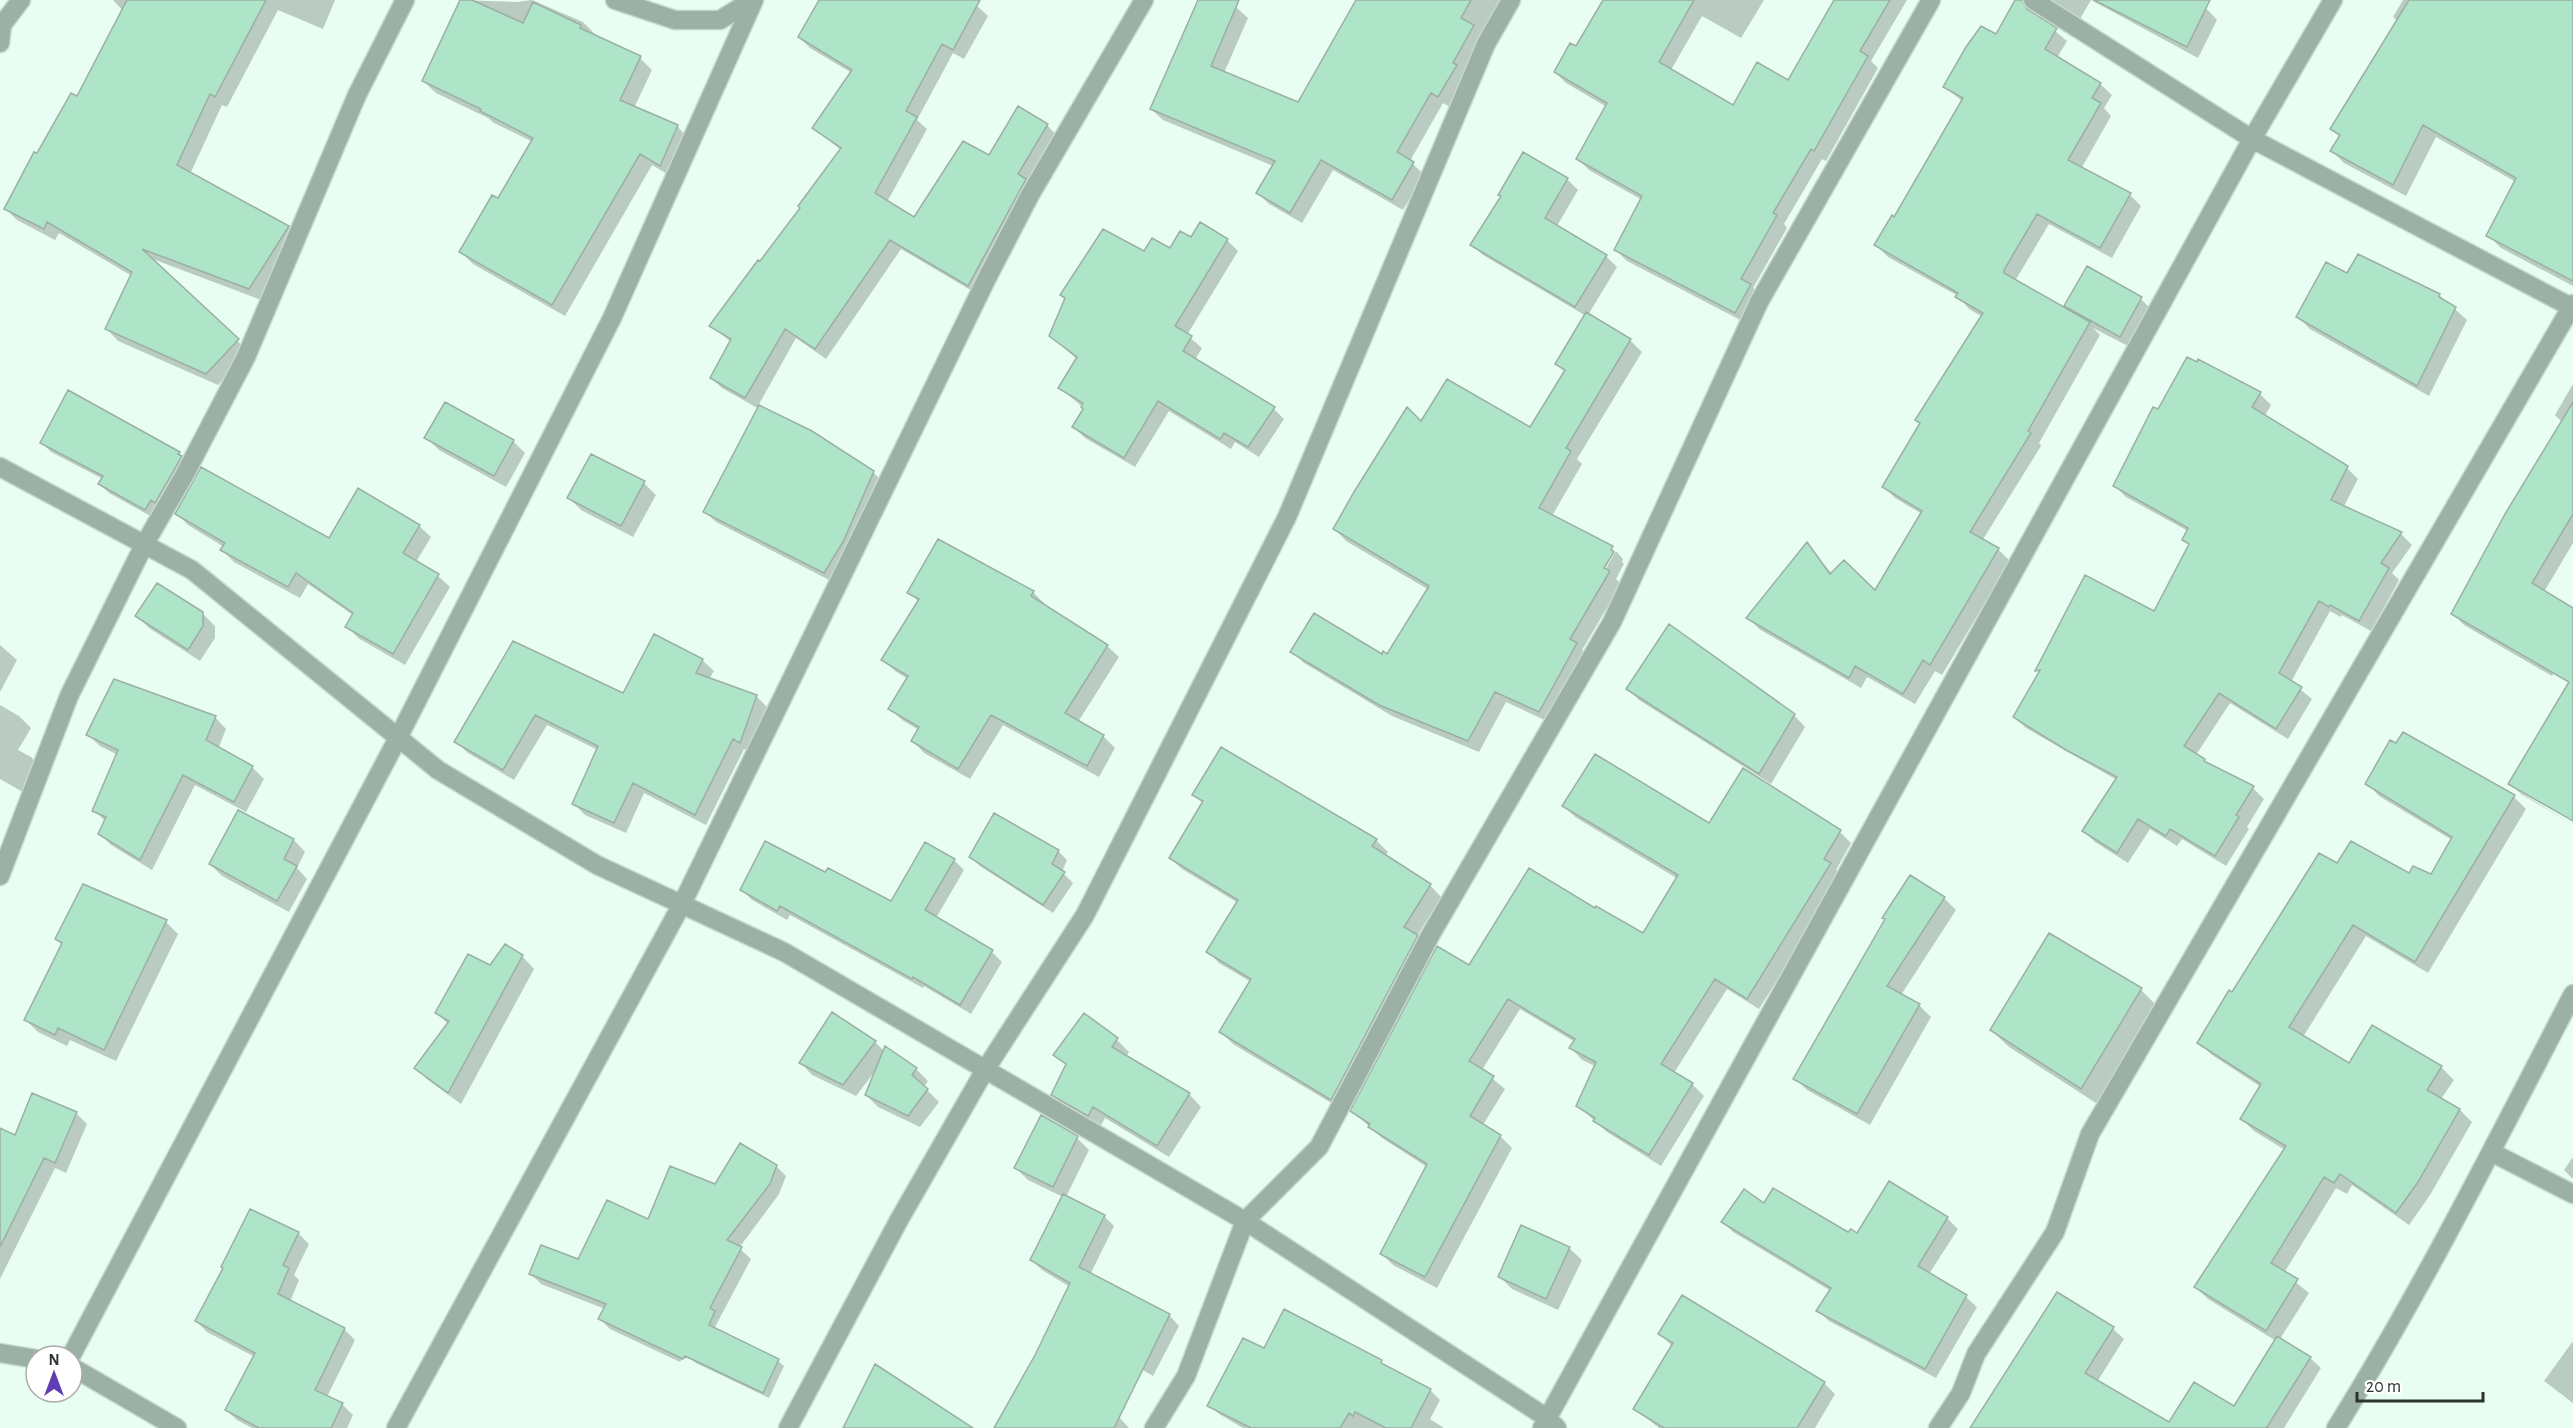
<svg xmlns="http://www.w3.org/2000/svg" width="2573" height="1428" viewBox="0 0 2573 1428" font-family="'Alegreya Sans',sans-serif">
	<rect width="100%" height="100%" fill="#e9fef2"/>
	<path fill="#0003" d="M113,0H335L323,29L278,10L227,107L222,105L190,174L288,227L299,239L261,300L150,258L249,352L218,385L118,341L107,329L132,276L59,233L55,240L17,220L6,209L38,155L78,98L123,11Z
		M462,0L517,2L532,0L583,22L595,34L594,36L640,58L652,70L634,108L677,126L689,139L672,177L652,165L565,316L473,264L461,252L499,200L533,142L494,123L488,118L436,93L423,81Z
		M821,0H966L977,6L988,16L964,59L953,53L917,120L927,129L887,202L915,219L990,157L1047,125L1057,136L979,295L901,249L826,359L796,338L758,406L811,433L873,472L884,483L835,583L716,522L705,512L759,409L722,388L711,378L731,342L711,326L802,208L841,150L813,128L852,73L810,48L799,37Z
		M1200,0H1219L1236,7L1248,18L1224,73L1298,104L1358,0H1507L1450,107L1443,103L1410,161L1424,175L1403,210L1333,170L1302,223L1269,204L1258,193L1273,166L1163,120L1151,109Z
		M1605,0H1764L1741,38L1702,16L1671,70L1734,107L1789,82L1835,0H1907L1871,61L1878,68L1826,161L1822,159L1784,224L1787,228L1753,288L1761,296L1746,323L1627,261L1616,250L1642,200L1589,170L1578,159L1607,107L1566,83L1555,72L1576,48Z
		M2017,0H2190L2206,8L2217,20L2198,58L2091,0L2080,19L2034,6L2033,13L2067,41L2057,58L2100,84L2112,95L2104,108L2111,116L2081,169L2130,195L2141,206L2112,258L2049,224L2015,281L2072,313L2066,306L2141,299L2153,311L2132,348L2093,328L2100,335L2039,443L2041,446L1982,541L1998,549L2010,561L1942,675L1935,671L1915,704L1867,677L1861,688L1759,629L1748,617L1807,544L1832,574L1875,592L1922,514L1895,498L1884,487L1983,317L1969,309L1958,296L1888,257L1876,245L1895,219L1962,101L1945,87L1996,36Z
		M2403,0H2573V286L2501,248L2488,235L2516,182L2436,137L2406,196L2344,163L2332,151L2340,137L2332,129L2398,21L2393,17Z
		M1567,179L1578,190L1557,226L1606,256L1617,267L1588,315L1630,340L1642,352L1577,459L1582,464L1552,516L1615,551H1612L1599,573L1602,575L1616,551L1623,559L1622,562L1624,564L1616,579L1621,584L1582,650L1588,656L1551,723L1506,702L1479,752L1392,716L1304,663L1292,651L1388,656L1429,590L1346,541L1335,529L1422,423L1530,429L1565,372L1557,364L1586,316L1483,255L1472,245Z
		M1191,239L1227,240L1238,251L1187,335L1202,348L1195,360L1274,409L1284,419L1259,457L1235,442L1231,449L1169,411L1135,467L1085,438L1074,427L1085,409L1060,388L1077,359L1050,336L1144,253L1170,250Z
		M2348,275L2439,295L2467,320L2429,396L2310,329L2298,317Z
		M2573,384V543L2544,592L2573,613V641L2552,676L2464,625L2453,614L2562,422L2555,415Z
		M2260,394L2271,405L2264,417L2347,468L2358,479L2343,508L2401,534L2412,545L2392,573L2399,580L2371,631L2342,615L2341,617L2330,611L2291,682L2312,699L2288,739L2230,703L2196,755L2211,767L2253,788L2264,799L2247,827L2249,829L2226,866L2182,839L2177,846L2150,829L2128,863L2095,842L2084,831L2117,780L2026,728L2014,717L2040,673L2037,670L2154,613L2190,545L2184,540L2188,531L2126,497L2115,486L2159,411Z
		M426,437L513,441L525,453L506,487L439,450Z
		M42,443L179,453L188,462L154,518L109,493L100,484L103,479L51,452Z
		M644,483L656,495L633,537L581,510L569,498Z
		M177,514L329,540L419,526L431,537L416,562L438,576L450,587L405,665L358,638L347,626L353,615L308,584L300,598L234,562L222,550L224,547L188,525Z
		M909,592H1033L1044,603L1043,605L1107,646L1119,657L1078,722L1103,736L1115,748L1099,777L1003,725L970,779L924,753L913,741L919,730L902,720L890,708L908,679L895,671L883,660L919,602Z
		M202,613L215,626V638L200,661L149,628L137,616Z
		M1669,626L1794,715L1805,727L1771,784L1639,700L1628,689Z
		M514,643L624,695L702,660L714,671L709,679L756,696L767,707L752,753L744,749L706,825L644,793L626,833L585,815L574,804L598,750L547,725L514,780L468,753L456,742Z
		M0,645L17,660L0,692Z
		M2573,685V820L2520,789V792L2573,825L2521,794L2510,783Z
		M0,705L19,716L31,728L18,750L31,757L43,769L28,795L0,779Z
		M215,717L226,729L218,749L252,767L264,779L246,812L195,785L152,870L111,845L100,834L106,822L94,810L118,755L100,746L88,735Z
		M2403,734L2514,797L2526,809L2428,973L2366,936L2303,1037L2350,1065L2373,1027L2441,1067L2454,1080L2441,1099L2460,1110L2472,1122L2430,1195L2409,1225L2352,1185L2347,1194L2336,1188L2284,1273L2309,1293L2280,1339L2310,1358L2321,1368L2284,1428H1972L2113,1329L2124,1339L2097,1382L2169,1425L2234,1408L2276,1341L2208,1299L2196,1287L2285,1150L2254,1131L2242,1119L2261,1087L2212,1055L2199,1043L2233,994L2337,865L2432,876L2452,840L2379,796L2367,783Z
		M1194,794L1376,840L1388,852L1385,856L1430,885L1441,897L1417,936L1429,948L1343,1110L1233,1044L1221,1032L1251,982L1219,963L1208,951L1238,903L1182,869L1170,858L1203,804Z
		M1564,806L1710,826L1840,832L1851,843L1836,870L1842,876L1759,1009L1727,989L1674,1073L1692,1084L1704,1096L1661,1166L1607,1132L1577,1105L1595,1066L1582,1060L1571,1048L1575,1042L1520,1009L1482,1070L1505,1089L1483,1125L1500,1136L1512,1148L1437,1288L1393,1265L1381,1253L1427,1167L1382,1138L1352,1111L1470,967L1595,910L1644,935L1678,879L1575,817Z
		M238,812L294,840L305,852L297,868L307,879L289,912L222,876L210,864Z
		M1058,851L1067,860L1062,872L1073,883L1053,913L980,866L971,857Z
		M954,860L964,870L936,918L992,952L1002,962L971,1014L924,986L923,988L790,915L787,920L752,900L742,890L826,874L891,903Z
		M1944,898L1956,910L1901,995L1919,1005L1931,1017L1870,1125L1807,1090L1795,1078Z
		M166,922L178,934L116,1061L70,1040L67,1046L38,1032L26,1020L62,945L57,939Z
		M522,956L534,969L461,1104L428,1080L416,1068L448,1024L437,1013L490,967Z
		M2141,990L2158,1007L2099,1105L2009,1047L1991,1030Z
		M833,1014L875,1042L884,1051L886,1049L916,1069L928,1081L924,1087L939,1102L920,1127L878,1107L866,1095L876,1070L856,1096L812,1075L801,1063Z
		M1084,1016L1117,1040L1129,1052L1126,1057L1189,1094L1201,1107L1169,1157L1105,1118L1100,1127L1065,1107L1053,1094L1067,1066L1055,1055Z
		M76,1113L87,1124L66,1173L55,1168L0,1279V1129L15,1137Z
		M1077,1138L1089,1150L1066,1197L1104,1216L1114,1226L1090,1275L1169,1315L1179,1326L1153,1376L1107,1349L1119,1417L1129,1428H995L1037,1355L1070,1287L1042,1270L1032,1260L1063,1197L1028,1180L1016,1168Z
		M2573,1157V1179L2564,1170Z
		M776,1166L786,1176L779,1194L739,1248L751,1259L714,1329L778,1361L784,1366L769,1398L696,1363L690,1357L696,1340L680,1362L610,1329L600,1319L605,1309L541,1284L531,1274L579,1261L715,1186Z
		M1889,1183L1947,1218L1958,1229L1929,1274L1966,1297L1977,1307L1936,1378L1829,1321L1818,1311L1831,1291L1733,1232L1723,1222L1764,1205L1849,1234L1857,1235Z
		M250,1211L298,1233L309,1244L294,1275L299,1280L290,1302L344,1329L355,1340L327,1397L342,1404L353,1415L347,1428H252L237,1420L226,1410L255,1357L207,1332L196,1321L225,1269Z
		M1569,1248L1582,1260L1558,1310L1512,1289L1499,1276Z
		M1660,1334L1824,1383L1835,1394L1815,1428H1659L1635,1409L1672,1346Z
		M2573,1341V1403L2544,1381Z
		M1264,1350L1381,1362L1388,1368L1430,1390L1440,1400L1430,1419L1444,1428H1243L1219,1414L1209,1404Z"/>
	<path fill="#aee4c7" stroke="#9cafa4" stroke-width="1.5" d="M127,0H266L215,97L210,94L177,165L289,226L249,289L142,249L239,339L206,374L105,329L132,272L47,222L44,229L4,209L34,152L37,153L71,93L77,96Z
		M460,0H472L523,23L533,2L581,25L580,28L641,56L620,100L678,125L660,166L640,154L552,305L459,252L492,195L498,198L533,138L480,111L481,109L422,81Z
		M819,0H980L953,50L942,44L906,111L917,117L875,193L914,217L963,141L989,155L1018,106L1048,124L1018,174L1026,179L968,286L890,240L815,349L785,329L745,398L710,378L731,339L709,326L758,260L760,261L800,208L798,206L841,148L812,128L852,70L798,37Z
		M1198,0H1239L1211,66L1298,102L1356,0H1471L1461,18L1474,25L1453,63L1457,65L1438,97L1431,93L1397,152L1414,162L1392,200L1321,160L1290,213L1256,193L1275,161L1150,109Z
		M1603,0H1694L1659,62L1733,105L1757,62L1788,80L1834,0H1890L1860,51L1868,56L1814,151L1811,149L1773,213L1777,215L1741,279L1751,284L1735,313L1614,250L1642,196L1576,159L1607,103L1554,72L1570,43L1576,46Z
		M2015,0H2022L2027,9L2057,28L2045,49L2101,83L2092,98L2101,103L2068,160L2131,193L2100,248L2037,214L2004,270V273L2090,322L2028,431L2031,433L1970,532L1999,548L1930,665L1923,660L1903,694L1855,666L1849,678L1746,618L1807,542L1830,574L1844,560L1875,590L1922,511L1882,487L1920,423L1915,420L1983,313L1955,297L1958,293L1874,245L1892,215L1894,217L1963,98L1943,87L1966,47L1981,26L1996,34Z
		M2094,0H2210L2187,47Z
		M2409,0H2573V281L2486,236L2516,178L2423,125L2393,185L2330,151L2340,135L2330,129Z
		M1523,152L1568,178L1545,218L1607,255L1575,307L1470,245L1501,196L1498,195Z
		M1200,222L1228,239L1175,326L1192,336L1183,351L1275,407L1248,447L1224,433L1220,439L1158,401L1124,458L1072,427L1083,409L1081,407L1083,403L1058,388L1077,357L1049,336L1065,298L1060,295L1103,229L1144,251L1152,238L1170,248L1180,231L1191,237Z
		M2358,254L2440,294L2439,297L2456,307L2417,386L2296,317L2326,262L2347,273Z
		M2087,266L2142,297L2120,337L2064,306Z
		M1586,312L1631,339L1566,448L1571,451L1539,508L1613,546L1611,550L1614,552L1604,568L1610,571L1570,639L1577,643L1539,712L1495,692L1468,741L1379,705L1290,652L1314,613L1382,654L1383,651L1387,654L1429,586L1333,529L1354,492L1407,407L1421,421L1447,379L1530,427L1565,370L1555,364Z
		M2187,357L2197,362L2198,359L2261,392L2252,407L2348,466L2331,500L2402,532L2381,563L2389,568L2359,621L2330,605L2329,607L2319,601L2279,673L2302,687L2276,729L2219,693L2184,746L2205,759L2204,761L2254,786L2236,815L2239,817L2215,856L2170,829L2166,836L2138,819L2117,853L2082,831L2117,777L2066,750L2013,717L2040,670L2035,671L2085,575L2154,611L2189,544L2182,540L2188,528L2113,486L2153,407L2158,409Z
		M68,390L180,452L178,454L182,456L155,503L151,500L145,510L98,484L103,476L40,443Z
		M445,402L514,440L494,476L424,438Z
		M2573,402V514L2532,583L2573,608V821L2508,784L2569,682L2451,614L2505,514Z
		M759,405L812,431L874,471L843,542L824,573L703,512Z
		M591,454L645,481L621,526L567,498Z
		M201,467L329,538L358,488L420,525L403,553L439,574L393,654L345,627L353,613L296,573L288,587L220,550L225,543L175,514Z
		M938,539L1034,591L1031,596L1108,645L1065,713L1104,735L1087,766L991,715L958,769L911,741L919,727L888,709L908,676L881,660L919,599L907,593Z
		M157,583L203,612V626L188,650L135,616Z
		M1669,624L1795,714L1759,774L1626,689Z
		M654,634L703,659L696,673L757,695L740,743L733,739L695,815L633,783L614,823L572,804L598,746L535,715L503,770L454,742L513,641L623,693Z
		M114,679L216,716L206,740L253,766L234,802L183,775L140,860L98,834L106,817L92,811L118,750L86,735Z
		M2403,732L2515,795L2415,962L2353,925L2289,1027L2349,1063L2372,1025L2442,1066L2427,1090L2460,1109L2418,1182L2396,1213L2340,1174L2334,1183L2324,1177L2271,1263L2298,1279L2266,1331L2194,1287L2286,1146L2240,1119L2261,1084L2197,1043L2229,990L2232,992L2319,853L2337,863L2351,841L2409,873L2413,866L2431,874L2452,837L2365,784L2390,740L2396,743Z
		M1221,747L1377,839L1372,846L1431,884L1404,927L1418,935L1331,1100L1219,1032L1251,979L1206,952L1238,900L1169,858L1203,801L1192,795Z
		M1595,754L1709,823L1743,768L1841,830L1824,859L1831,863L1747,999L1715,979L1661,1064L1693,1083L1649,1155L1593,1121L1595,1118L1576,1106L1596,1062L1569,1048L1575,1039L1508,999L1469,1061L1494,1076L1470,1116L1501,1135L1425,1277L1380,1254L1427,1164L1368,1127L1370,1124L1350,1111L1437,946L1469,965L1529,868L1595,908L1596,906L1643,933L1678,875L1562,806Z
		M238,810L294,839L284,859L297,866L277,901L209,864Z
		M994,813L1059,850L1052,864L1065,872L1043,905L969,857Z
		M765,841L825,872L828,868L891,901L925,842L955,859L925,910L993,950L960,1005L913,977L912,979L780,906L777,911L740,890Z
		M1910,875L1945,897L1887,986L1920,1004L1857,1114L1793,1079L1885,919L1882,918Z
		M83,884L167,920L104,1050L58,1028L55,1035L24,1020L62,943L55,939Z
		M2049,933L2142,988L2081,1089L1990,1030Z
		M505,944L523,955L448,1093L414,1068L449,1021L435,1013L468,954L490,965Z
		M832,1012L876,1041L843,1085L799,1063Z
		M1084,1013L1118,1038L1112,1047L1190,1093L1157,1146L1093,1107L1088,1116L1051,1095L1066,1064L1053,1055Z
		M885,1046L917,1068L912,1075L928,1089L908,1116L865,1095Z
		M32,1093L77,1112L55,1163L44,1158L0,1247V1128L15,1135Z
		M1041,1115L1078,1136L1053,1187L1014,1168Z
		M740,1143L777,1165L770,1184L727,1240L742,1247L710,1308L715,1311L709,1325L779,1359L763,1393L685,1356L683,1359L598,1319L606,1304L529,1274L541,1245L578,1259L607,1200L648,1219L670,1166L715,1184Z
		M1889,1181L1948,1217L1918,1266L1967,1295L1925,1369L1816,1311L1831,1288L1721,1222L1744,1189L1764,1203L1773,1188L1848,1232L1851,1229L1857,1233Z
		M1063,1194L1105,1215L1079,1267L1170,1314L1114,1428H994L1035,1355L1070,1283L1030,1260Z
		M250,1209L299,1232L283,1265L289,1268L278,1294L345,1328L315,1390L343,1403L331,1428H259L225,1410L255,1353L195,1321L223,1268L221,1267Z
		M1521,1225L1570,1247L1546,1299L1498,1277Z
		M2057,1292L2114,1327L2085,1373L2169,1422L2194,1382L2234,1406L2277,1336L2311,1357L2267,1427L2269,1428H1970Z
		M1682,1295L1825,1382L1797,1428H1664L1633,1409L1673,1343L1658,1334Z
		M1284,1309L1382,1360L1381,1363L1431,1389L1411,1428H1386L1355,1412L1353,1416L1349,1413L1340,1428H1251L1207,1406L1243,1338L1264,1348Z
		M875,1364L973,1428H843Z"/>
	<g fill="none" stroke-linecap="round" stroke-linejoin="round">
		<g stroke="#c7d9cf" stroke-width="21">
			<path id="minor" d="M615,0L675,20H720L752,0
				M2033,0L2252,139L2573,308
				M0,43L2,25L21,0
				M0,467L192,570L438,770L597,865L784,952L1245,1221L1547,1418L1557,1428
				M0,876L69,696L144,545L185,474L246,357L357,95L405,0
				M2491,1152L2573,1194
				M0,1353L36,1359
				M71,1356L398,738L612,318L754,0
				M72,1367L177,1428
				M396,1428L682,904L987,278L1030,195L1144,0
				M788,1428L899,1220L985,1070L1085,915L1287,517L1486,44L1511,0
				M1154,1428L1186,1376L1245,1221L1319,1147L1431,934L1612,622L1759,302L1931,0
				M1542,1428L2252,139L2333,0
				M1938,1428L1961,1393L1976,1354L2055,1232L2090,1134L2573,304
				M2336,1428C2423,1288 2497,1140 2573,994"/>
		</g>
		<use href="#minor" stroke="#9bb1a5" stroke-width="18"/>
	</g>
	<g transform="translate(54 1374)"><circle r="28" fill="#ffffff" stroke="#aaadab" stroke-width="1.5"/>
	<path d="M0-4.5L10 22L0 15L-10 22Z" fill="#603bb3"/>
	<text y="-9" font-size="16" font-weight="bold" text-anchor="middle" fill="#2b332e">N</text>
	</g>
	<path d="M2357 1392v9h126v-9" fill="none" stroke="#2b332e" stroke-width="3"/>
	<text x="2366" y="1392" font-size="18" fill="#2b332e" stroke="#ffffff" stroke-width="4.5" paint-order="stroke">20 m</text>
</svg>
